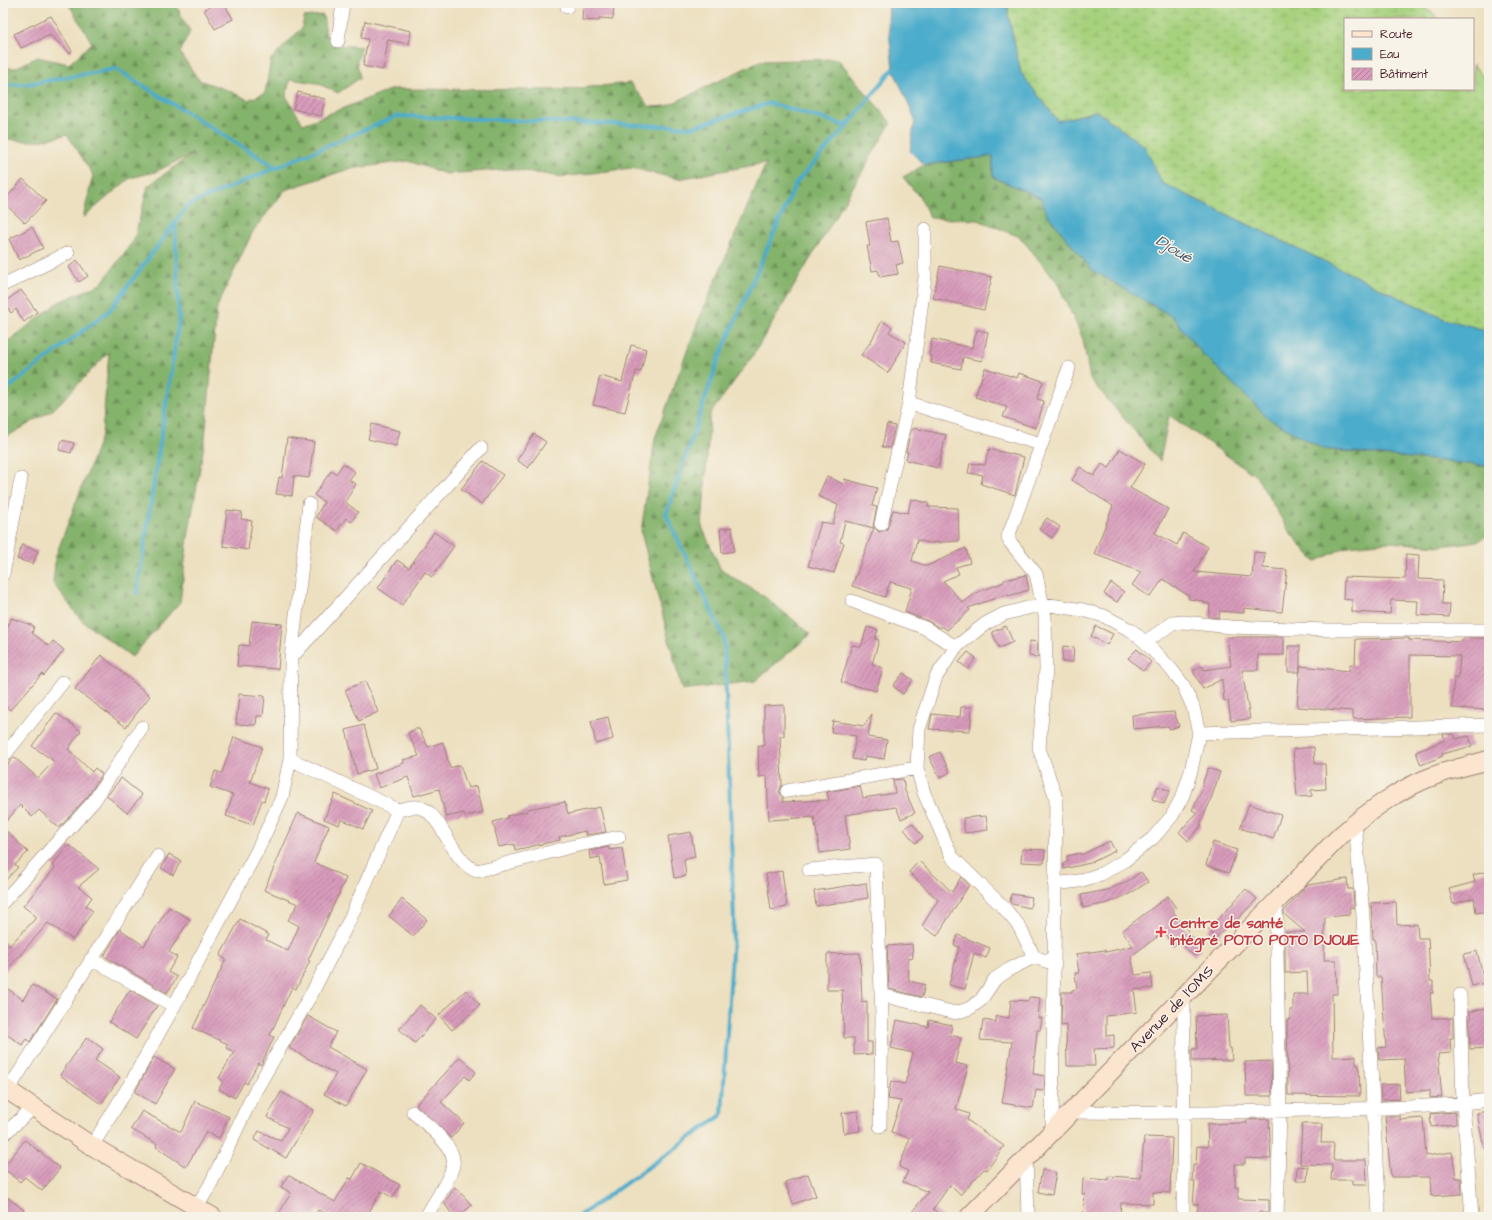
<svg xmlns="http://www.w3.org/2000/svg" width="1492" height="1220" viewBox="0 0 1492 1220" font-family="'Architects Daughter',sans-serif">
	<defs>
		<pattern id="forest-firs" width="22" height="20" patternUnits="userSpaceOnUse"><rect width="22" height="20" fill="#84b36c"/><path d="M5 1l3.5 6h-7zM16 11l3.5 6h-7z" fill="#6e9159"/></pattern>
		<pattern id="wetland-marsh" width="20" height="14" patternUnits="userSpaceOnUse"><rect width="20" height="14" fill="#a6d17d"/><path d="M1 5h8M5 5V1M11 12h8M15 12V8" fill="none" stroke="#90b36c"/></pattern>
		<pattern id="building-hatch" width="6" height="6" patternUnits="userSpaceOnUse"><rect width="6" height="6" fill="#d89bbb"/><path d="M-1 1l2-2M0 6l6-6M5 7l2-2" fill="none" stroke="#b17e98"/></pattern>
	</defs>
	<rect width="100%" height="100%" fill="#f7f3e8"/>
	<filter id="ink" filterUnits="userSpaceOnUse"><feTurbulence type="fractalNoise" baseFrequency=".025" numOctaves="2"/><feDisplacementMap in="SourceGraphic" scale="8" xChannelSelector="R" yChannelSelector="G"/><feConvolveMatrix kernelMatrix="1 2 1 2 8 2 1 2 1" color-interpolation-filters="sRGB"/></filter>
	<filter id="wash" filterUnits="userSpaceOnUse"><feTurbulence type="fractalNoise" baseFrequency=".012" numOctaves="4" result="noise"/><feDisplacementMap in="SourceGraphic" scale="16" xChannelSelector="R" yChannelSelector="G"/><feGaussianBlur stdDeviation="0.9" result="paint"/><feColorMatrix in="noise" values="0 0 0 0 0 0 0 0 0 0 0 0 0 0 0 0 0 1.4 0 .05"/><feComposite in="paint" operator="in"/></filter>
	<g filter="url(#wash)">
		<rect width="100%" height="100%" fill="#ede0c0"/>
		<path fill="url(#forest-firs)" stroke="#67694c" d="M68,3H176L181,16L190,31L180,53L199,80L230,91L248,100L265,93L271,59L302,28L304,17L323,15L326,35L338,45L362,47L357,62L360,78L338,93L317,83L290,79L286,96L303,124L392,89L561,90L630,83L650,107L667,106L760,61L838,59L891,123L752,357L710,414L702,527L721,570L765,597L811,634L755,681L682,690L641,532L655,438L699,319L766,163L678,179L631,168L562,177L511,169L446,174L408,161L349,169L285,190L253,231L217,307L205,439L188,537L180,602L132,657L81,620L53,583L56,555L102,434L109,352L54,409L3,439V341L10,340L59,302L101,284L134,240L148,186L192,154L155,172L130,178L83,218L93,175L67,134C43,142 28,143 3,138V68H15L37,57L69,64L92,43Z
			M993,156V177L1041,198L1047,214L1092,270L1173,317L1201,352L1268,418L1323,449L1489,466V534L1479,541L1440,546L1389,542L1348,546L1315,562L1289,531L1256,476L1169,415L1160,461L1090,379L1083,339L1057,282L1020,237L978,220L930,218L921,199L903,177L924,165Z"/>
		<path fill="url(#wetland-marsh)" stroke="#787854" d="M1008,3H1417L1434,14L1438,19H1345V89H1473V64L1489,84V331L1444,319L1162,183L1145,147L1097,111L1058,121L1021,73L1008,14Z"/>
		<path fill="#4caccb" stroke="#4b667b" d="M889,3H1008V14L1021,73L1058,121L1097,111L1145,147L1162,183L1444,319L1489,331V466L1323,449L1268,418L1201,352L1173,317L1092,270L1047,214L1041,198L993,177V156L924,165L910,151L915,119L893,69L888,21Z"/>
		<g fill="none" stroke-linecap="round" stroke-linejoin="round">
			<path stroke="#4caccb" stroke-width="4" d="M3,85L27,84L116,69L277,168
				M3,392L110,310L188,205L397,116L693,127L770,103L847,126
				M137,593L179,319L175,223
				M578,1217L722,1115L734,920L724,638L666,514L719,358L796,183L847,126L893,69L898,68"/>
		</g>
		<g id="blocks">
			<path fill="url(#building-hatch)" d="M216,3H224L233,19L215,29L204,10Z
				M583,4L614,6L613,19L599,18V21L582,20Z
				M51,16L72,51L70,53L50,35L21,48L14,34Z
				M365,21L411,31L409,44L388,40L383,70L363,66L368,39L361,38Z
				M298,92L325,99L321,116L293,109Z
				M23,179L46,201L25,223L3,202Z
				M887,218L891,242L898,241L903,263L896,265L898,274L880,277L878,270L872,271L867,246H870L866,222Z
				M32,227L43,248L19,260L9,239Z
				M77,260L88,276L79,282L69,267Z
				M940,266L992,277L984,310L933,298Z
				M21,290L37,312L24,322L16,309L11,313L4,302Z
				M882,321L892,327L889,332L906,342L888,373L861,355L870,343Z
				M977,330L988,332L982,361L963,357L961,369L931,363L932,356H929L932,339L972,348Z
				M631,345L646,349L641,372L636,371L625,412L593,405L600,376L622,382Z
				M985,368L1017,378L1019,373L1043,381L1037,399L1044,401L1036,428L1003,417L1007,407L975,397Z
				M372,424L400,431L396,446L368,439Z
				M887,424L895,426L890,448L882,447Z
				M914,428L946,435L938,468L906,460L908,452H906L911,430H913Z
				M534,434L546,442L528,468L517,460Z
				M287,438L314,442L309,478L294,476L292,496L276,494L279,477L282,478Z
				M62,440L74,443L71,453L59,450Z
				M989,449L1024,457L1015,495L981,484L983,475L968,473L970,463L985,465Z
				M1120,449L1145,464L1130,488L1168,509L1155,533L1177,545L1183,533L1208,547L1194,572L1252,577L1254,552L1265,553L1263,568L1287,570L1282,612L1244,608V613L1220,611L1219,618L1209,617L1210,604L1204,603V601L1189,599V596L1163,579L1150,597L1132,585L1141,572L1094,554L1113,506L1072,480L1080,467L1094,476L1102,464L1109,468Z
				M483,461L503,475L482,504L461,489Z
				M343,464L355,472L349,480L356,484L345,502L358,512L351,522L346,518L337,531L316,517L324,502L314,495L331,471L336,474Z
				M827,476L843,484L844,479L877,488L872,506L877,507L873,526L879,532L887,529L893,510L908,513L911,499L928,503V507L958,508L959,541L929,543L917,540L912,561L927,566L966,548L970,563L956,567L959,574L943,581L963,603L976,593L1004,582V580L1026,575L1029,590L1008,596L1007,594L968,608L970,610L947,630L943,627H938L928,621L905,612L912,588L890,582L885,597L852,586L874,528L845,521L840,542L844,543L834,573L808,566L821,522L833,524L838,505L818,496Z
				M227,510L242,512L241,519L252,521L248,550L223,546Z
				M1047,518L1060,527L1052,538L1039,529Z
				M732,527L734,551L722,553L720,529Z
				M434,532L454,546L432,577L425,572L402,605L378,588L397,560L409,568Z
				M22,545L38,551L33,564L17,559Z
				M1406,554L1419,555L1418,579L1443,580L1442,604H1450L1449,617L1417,615L1418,601L1391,600L1390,614L1352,612V600L1343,599L1344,577L1405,579Z
				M1111,583L1124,592L1117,602L1104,594Z
				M11,618L34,626L32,633L49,646L53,641L64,650L44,676L42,674L10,710L3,704V641Z
				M252,621L282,624L278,669L237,666L239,645L249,646Z
				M1006,626L1013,642L999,648L992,632Z
				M1096,626L1113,634L1107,645L1091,636Z
				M867,627L878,630L875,639L879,640L872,664L883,668L876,691L841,682L852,645L861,647Z
				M1227,637H1284V655H1258V670H1242L1250,719L1231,721L1228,700L1224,701L1222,679L1203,689L1193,671L1202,666L1204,670L1231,666Z
				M1409,638V640L1461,642L1464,638H1489V710L1452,708L1454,678L1458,679L1460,656L1410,655V717L1353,719V711L1297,707L1300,666L1349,671L1350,664L1355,665L1356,639Z
				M1030,641L1037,642L1038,657L1029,656Z
				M1063,646L1074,647L1073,662H1062Z
				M1288,646H1300V672H1288Z
				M1137,649L1151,662L1143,671L1128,658Z
				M968,652L976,658L968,669L959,662Z
				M101,655L150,696L126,727L75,689Z
				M903,673L913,680L903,694L893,686Z
				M365,681L378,712L359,721L345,690Z
				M239,694L265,696L263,716H257L256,725L236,724Z
				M784,705V736H780L782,785L779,792L783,797V802L829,800L827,792L860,786L863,798L895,793L893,780L903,779L905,791L915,813L901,819L896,807L845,815L850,849L820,853L814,817L769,820L767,776L759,777L758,746H764V706Z
				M961,707H972L970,731L929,729L932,714L960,717Z
				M1174,712L1179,726L1170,729L1168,726L1133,729L1132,715Z
				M56,713L81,731L68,749L92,772L95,768L102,774L88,796L59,828L39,810L32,817L20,805L3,825V770L14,757L38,778L54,761L32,746Z
				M872,714L868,737L887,740L884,759L865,756L864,761L852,759L856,736L831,732L833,721L864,726Z
				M608,717L613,739L596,744L591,721Z
				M364,725L376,769L357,774L346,730Z
				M415,729H419L428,747L443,742L450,768L460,765L468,788L477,786L483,812L465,816L464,813L446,817L439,789L414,796L408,777L379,788L374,774L404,763L403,760L419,756L408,733Z
				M1443,734H1454L1456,739L1469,736L1472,746L1442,754L1443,756L1421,765L1416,752L1445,740Z
				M234,737L262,747L250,782L268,789L264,801L262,800L253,825L226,816L233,795L210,787L215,771L222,773Z
				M1314,747L1315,764H1325L1326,789L1311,790L1312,796L1297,797L1293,749Z
				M940,752L950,772L940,778L929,757Z
				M1208,768L1220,772L1210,802L1200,824L1202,825L1188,841L1179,832L1197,813L1192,810L1204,786L1202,785Z
				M121,778L142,795L127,813L107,796Z
				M1158,786L1170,791L1164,804L1152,799Z
				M335,794L372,811L363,829L341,819L339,825L324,819Z
				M565,802L568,814L600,807L606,832L586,835L585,831L559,837L560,840L515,850L514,844L499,847L493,822L508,818L507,816L527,811V809Z
				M1249,804L1281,815L1273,839L1240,828Z
				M298,813L329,826L314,862L346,878L308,960L310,961L296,989L292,987L270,1035L274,1037L261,1065L258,1063L247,1084L244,1082L235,1098L219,1089L223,1081L219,1078L234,1052L226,1048L228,1044L193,1028L226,959L220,956L240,919L269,935L266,940L288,951L299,926L288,920L298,904L264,890Z
				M986,816L988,830L965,833L963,818Z
				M912,823L923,837L915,843L904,829Z
				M3,828L28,852L15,865L18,867L3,883Z
				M691,832L695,857L684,859L686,876L674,878L668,836Z
				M1110,841L1115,851L1090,863L1064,869L1063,864L1068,861L1067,856L1081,853V855Z
				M1213,842L1237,850L1229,873L1206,865Z
				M69,845L99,869L78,887L92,897L86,906L93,911L73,940L48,923L3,974V941L9,946L37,917L23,906L55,868L52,865Z
				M609,847V850L622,848L627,880L604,884L600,857L590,859L589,851Z
				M1022,849L1045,850L1044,863L1021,862Z
				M169,854L181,861L173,875L161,868Z
				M919,861L952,892L961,877L969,885L937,936L922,926L938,900L909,872Z
				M782,871L787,907L771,910L766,874Z
				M1489,871V911L1476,913L1474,898L1453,904L1449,889L1475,882L1473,875Z
				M1141,872L1148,882L1131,893L1108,903L1083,908L1081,895L1107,890L1126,882Z
				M1347,879L1348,889H1353L1354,907L1349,908L1350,915L1325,917L1324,960H1336L1337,994H1332L1333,1057L1356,1056V1065H1359L1360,1096L1288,1095L1287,1020H1290V1010H1293V994H1308L1307,972L1285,973V932H1305L1284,914V911L1307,885Z
				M866,883L868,898L816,906L814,891Z
				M1246,889L1257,899L1233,924L1231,922L1216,938L1208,930Z
				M1011,894L1032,897L1030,908L1012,904L1010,902Z
				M1168,896L1176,908L1173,911L1201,949L1194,956L1179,942L1173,946L1164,932L1131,956L1135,975L1151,973L1153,988L1134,990L1137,1012L1106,1016V1036L1114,1035V1048L1094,1049L1095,1066H1067L1066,1025L1061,1026L1062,992H1072V990L1077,989L1075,973H1079L1076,954L1105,950L1106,952L1133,946L1122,931Z
				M402,899L427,920L413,936L389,916Z
				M1396,902L1397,925L1417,924L1418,938H1428L1430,981H1433V993H1430L1432,1018H1453V1038H1450L1451,1053L1438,1054L1442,1097L1430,1098V1090L1406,1092L1404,1059L1379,1060L1378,1048L1386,1047L1381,977H1376L1375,939H1373L1371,903Z
				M169,907L190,919L169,952L177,957L168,972L177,977L167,993L104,956L120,929L144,946Z
				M958,935L990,948L986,958L974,953L965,989L949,985L959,947L954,945Z
				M912,944L913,958L908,959L909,981L925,985L922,997L889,989L887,946Z
				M1477,951L1485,983L1472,986L1464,954Z
				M860,953L862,1002L867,1001V1042H872V1054L854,1055V1038H844L842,990H827V954Z
				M3,985L23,1000L32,985L57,999L30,1042L26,1039L22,1045L3,1032Z
				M130,990L157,1006L136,1039L109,1022Z
				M466,990L480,1005L452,1030L439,1015Z
				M1029,997L1040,998L1038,1018H1042L1040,1030H1037L1033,1074L1045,1076L1044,1091L1036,1090L1033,1108L1002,1103L1012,1042L980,1040L983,1020L996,1022V1016L1009,1018L1011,1000L1029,1001Z
				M420,1005L436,1019L415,1043L399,1029Z
				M1489,1007V1048L1470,1049L1469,1018L1471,1019L1469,1012Z
				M1227,1015L1229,1048H1231L1232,1060L1192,1061V1049H1197L1196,1016Z
				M308,1016L336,1032L328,1047L367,1069L346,1106L324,1094L336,1074L289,1048Z
				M897,1020L928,1027L929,1020L952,1025L950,1035L961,1038L955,1063L968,1066L956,1109L969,1114L967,1120L1004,1146L987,1170L984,1169L960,1195L950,1185L933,1209L943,1217H908L928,1192L903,1182L908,1171L899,1167L910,1138L891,1132L901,1101L888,1099L891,1081L905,1084L913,1053L891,1048Z
				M87,1037L103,1049L95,1060L120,1077L101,1104L60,1075Z
				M154,1057L175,1069L155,1104L135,1092Z
				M460,1057L476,1072L469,1080L465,1076L441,1102L464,1123L451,1138L416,1105Z
				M1271,1061L1272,1096H1246L1245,1062Z
				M1399,1084L1400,1099L1381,1100L1380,1085Z
				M281,1092L314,1110L286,1158L254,1140L259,1131L281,1141L288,1128L267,1117Z
				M195,1101L229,1117L219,1138L206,1132L186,1167L156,1147L157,1144L131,1129L142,1111L181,1132Z
				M858,1111L860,1131L844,1133L842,1113Z
				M1489,1111V1147L1484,1148L1477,1113Z
				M1455,1112L1456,1124L1431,1127L1430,1114Z
				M1385,1116H1400V1120L1423,1118L1426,1156L1452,1152L1456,1178H1461L1462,1194L1431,1196L1430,1177H1391Z
				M1269,1119L1271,1159L1245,1158V1164H1235V1187H1238V1199L1269,1200V1212H1258V1217H1197L1198,1204H1193L1195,1181H1192L1193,1165H1196L1197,1146L1208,1147L1207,1124L1247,1123L1246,1120Z
				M1302,1124H1322L1321,1143H1334L1333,1160H1366L1367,1185H1352V1180H1331L1332,1165L1300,1164Z
				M1144,1137L1172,1138L1170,1193L1153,1192V1204L1121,1203L1120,1217H1083L1085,1194H1082L1083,1178L1108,1180V1176L1141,1178Z
				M25,1140L60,1168L42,1191L25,1177L20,1182L3,1168Z
				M361,1163L400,1185L393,1198L381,1191L366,1217H334L318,1210L314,1217H277L291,1193L281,1187L288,1175L335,1202L349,1178L352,1179Z
				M1297,1166L1308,1167L1307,1181H1296Z
				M1042,1170L1056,1173L1052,1195L1038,1192Z
				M808,1174L816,1196L793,1204L785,1182Z
				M455,1187L472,1205L458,1217H454L444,1203Z
				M3,1194L24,1210L22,1217H3Z"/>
		</g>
	</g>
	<g filter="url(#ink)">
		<use href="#blocks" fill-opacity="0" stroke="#9c8076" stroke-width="1"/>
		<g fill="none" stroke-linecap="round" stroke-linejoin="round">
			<g stroke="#9c8076" stroke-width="14">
				<path id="street" d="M567,7L568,3
					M338,41L343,3
					M3,285L68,253
					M909,403L1040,444
					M881,524L909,403L925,277V229
					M3,574L21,479
					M852,601L925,628L956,647
					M1145,642L1173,623L1183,622L1231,627L1328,630H1489
					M291,658L481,448
					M1199,733L1489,725
					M3,757L63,682
					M787,791L917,768
					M398,810C404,809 411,806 417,807C442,809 450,862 477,871L574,846L619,837
					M1355,823L1363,916L1379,1217
					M809,870L876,864L882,1016L880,1126
					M1276,901L1280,1111L1277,1217
					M3,902L94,801L142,727
					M1034,957L1019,926L1005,909L952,857L924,793L917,768L919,729L936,677L956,647L985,624L1004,614L1043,604L1083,610L1104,616L1132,631L1145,642L1171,669L1183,685L1193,707L1199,733L1191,771L1183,795L1172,816L1153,838L1124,861L1101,874L1079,881L1054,884
					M91,959L174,1006
					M881,995L956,1013L970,1008L981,1000L995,979L1010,969L1034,957L1055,964
					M1460,995L1463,1104L1472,1217
					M8,1090L158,856
					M413,1112C425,1123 457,1147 453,1165C451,1178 433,1204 426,1217
					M1072,1112C1151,1113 1229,1112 1308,1110C1368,1109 1429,1108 1489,1100
					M1052,1132L1056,798L1039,748L1046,669L1045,616L1036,574L1010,542L1008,537L1069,368
					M3,1135L34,1107
					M92,1146L132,1081L174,1006L257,851L282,797L290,759L291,658L309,504
					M1026,1159L1028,1217
					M197,1207L210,1185L254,1093L313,991L349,921L398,810L290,759
					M1183,1217L1184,996"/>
			</g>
			<g stroke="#9c8076" stroke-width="20">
				<path id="secondary" d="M3,1087L92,1146L213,1217
					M969,1217L1341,835C1370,810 1400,788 1436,775C1453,769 1471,765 1489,760"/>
			</g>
			<use href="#street" stroke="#fff" stroke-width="13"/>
			<use href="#secondary" stroke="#fce5cf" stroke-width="18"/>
		</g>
	</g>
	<path fill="#e0444e" stroke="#f7f3e8" stroke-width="1.5" d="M1159 926h4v4h4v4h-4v4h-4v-4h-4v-4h4z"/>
	<g text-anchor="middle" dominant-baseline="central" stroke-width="3" stroke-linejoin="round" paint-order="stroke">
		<g font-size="15" font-weight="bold" fill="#be3a42" stroke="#f7f3e8" text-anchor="start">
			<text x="1170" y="923">Centre de santé<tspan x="1170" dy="17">intégré POTO POTO DJOUE</tspan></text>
		</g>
		<g font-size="15" fill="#4a1f2b" stroke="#f7f3e8">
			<text transform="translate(1172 1009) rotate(-46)">Avenue de l'OMS</text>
		</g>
		<g font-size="16" font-style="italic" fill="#4b576b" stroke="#f7f3e8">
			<text transform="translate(1174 249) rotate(31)">Djoué</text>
		</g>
	</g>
	<rect width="1492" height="1220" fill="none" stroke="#f7f3e8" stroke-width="16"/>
	<rect x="1344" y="18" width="130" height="72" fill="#f7f3e8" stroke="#b29e9c"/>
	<rect x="1352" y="31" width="20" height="6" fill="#fce5cf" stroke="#b29e9c"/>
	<text x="1380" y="38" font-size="12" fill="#4a1f2b">Route</text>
	<rect x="1352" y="48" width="20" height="12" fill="#4caccb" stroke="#b29e9c"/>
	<text x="1380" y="58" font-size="12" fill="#4a1f2b">Eau</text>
	<rect x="1352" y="68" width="20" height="12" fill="url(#building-hatch)" stroke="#b29e9c"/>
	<text x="1380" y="78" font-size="12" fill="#4a1f2b">Bâtiment</text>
</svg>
